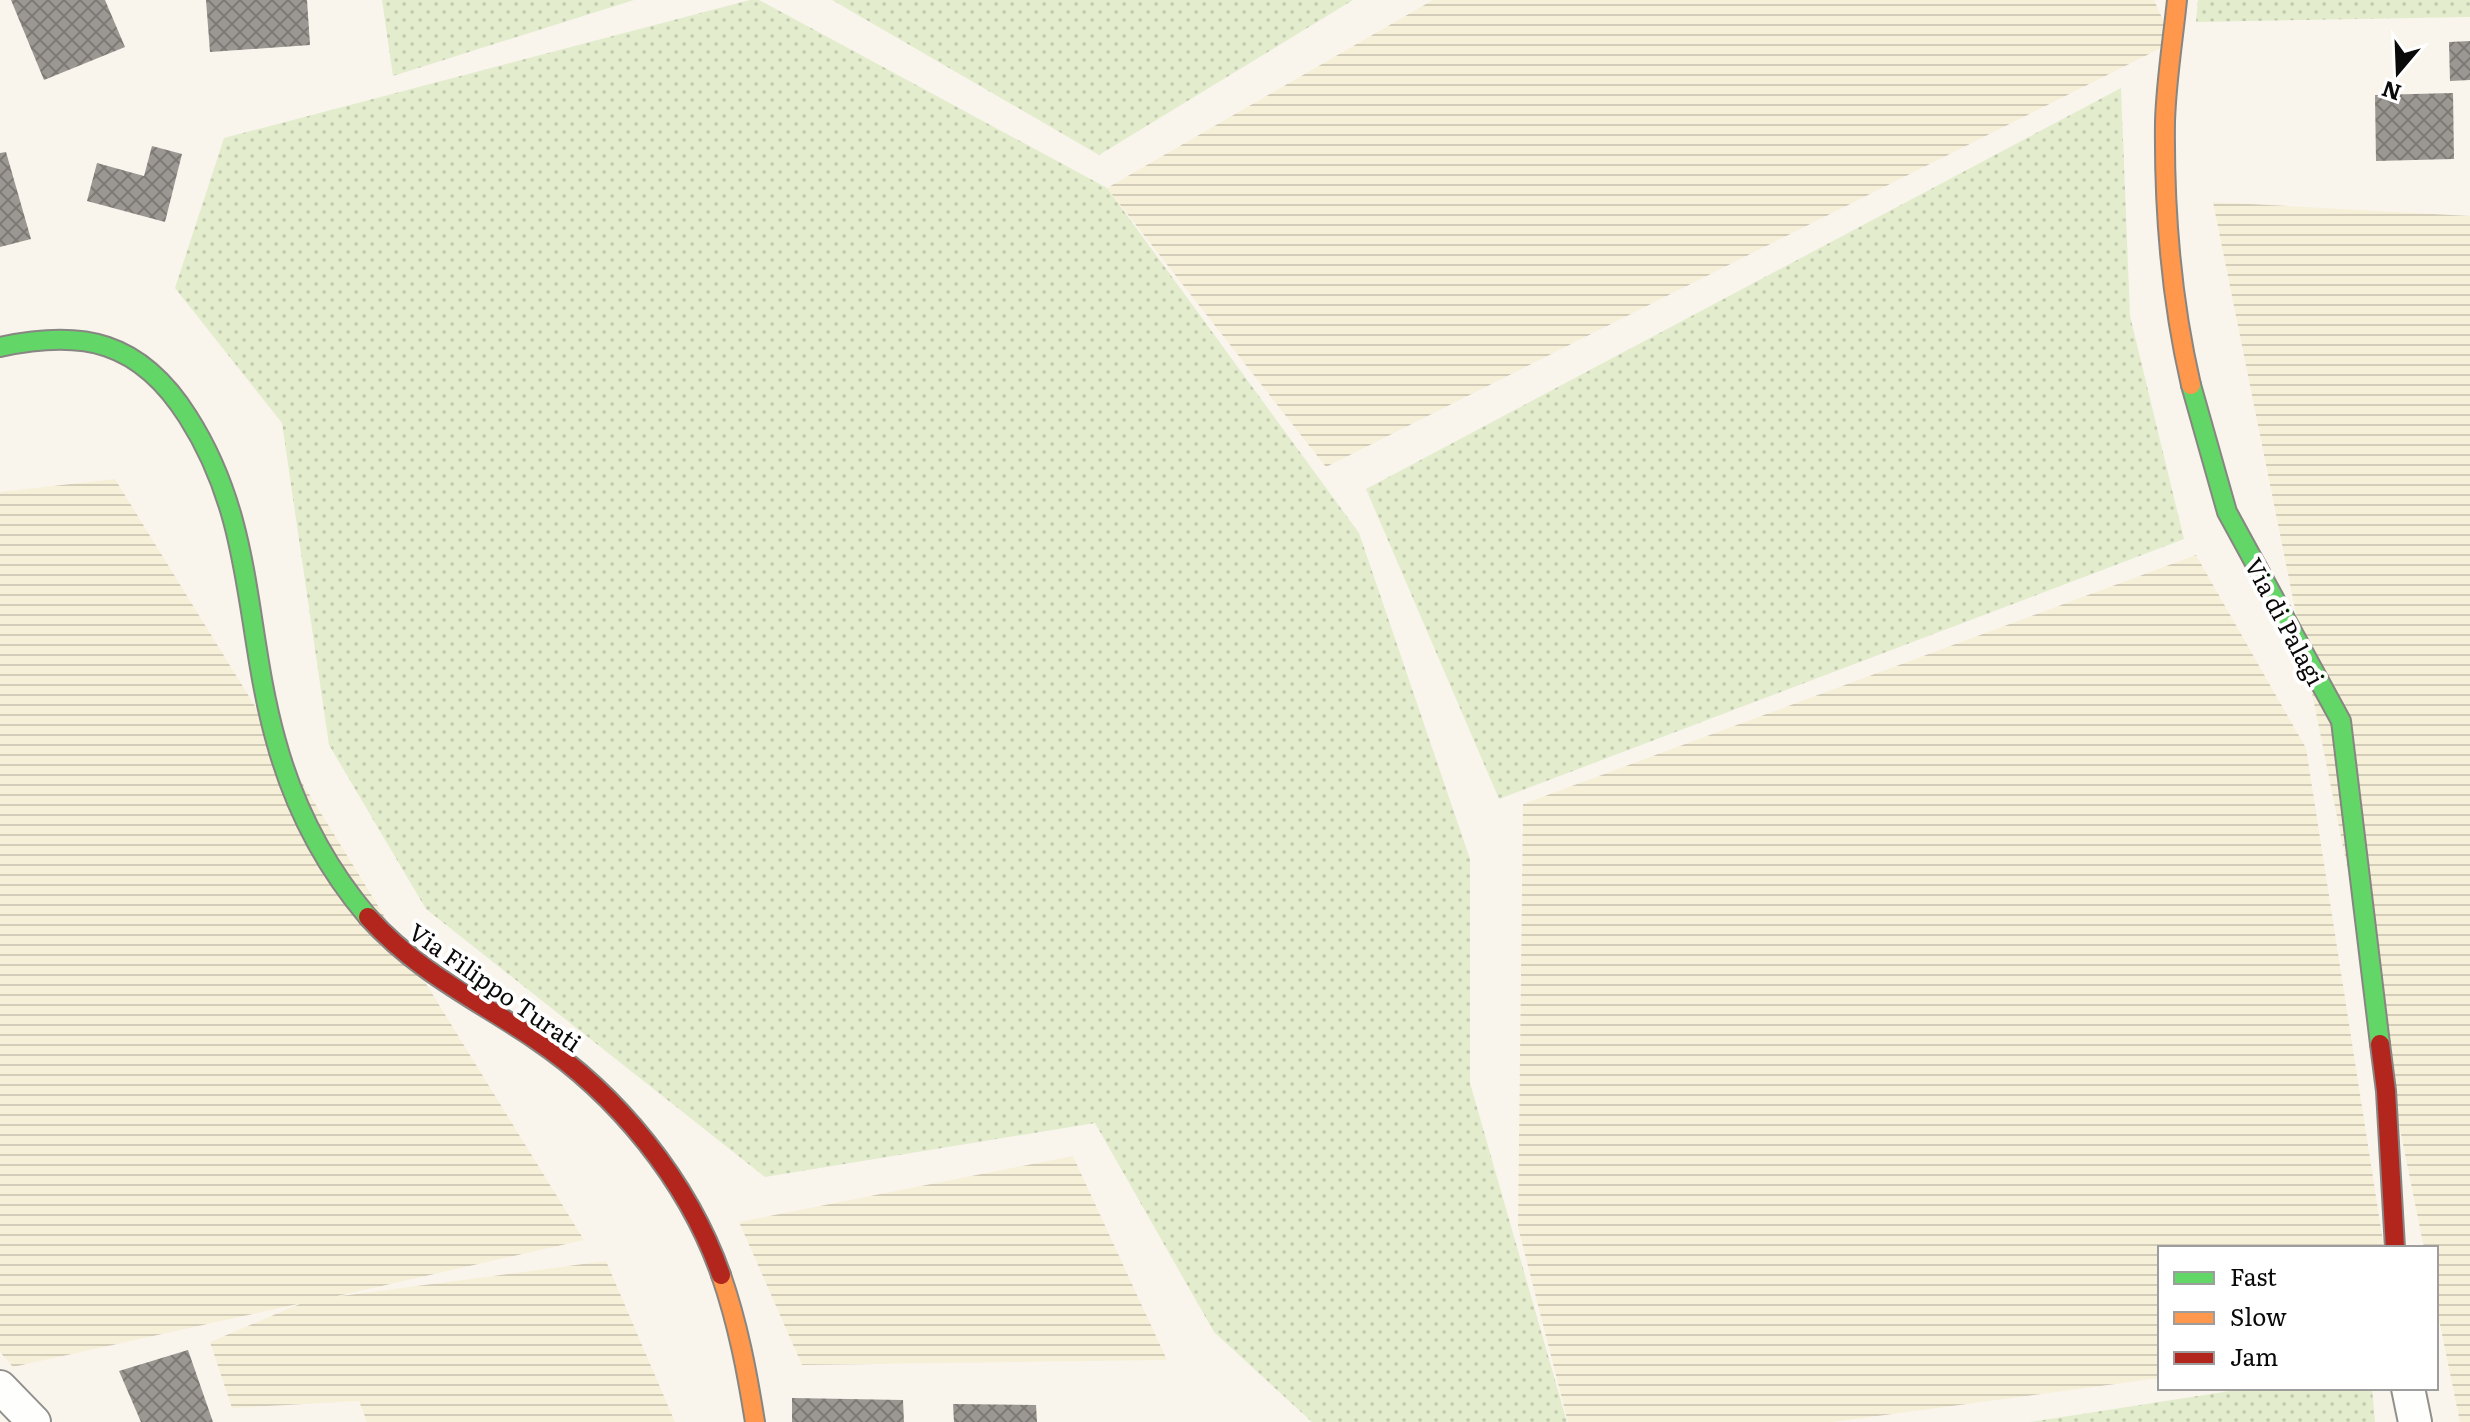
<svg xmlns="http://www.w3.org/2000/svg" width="2470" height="1422" viewBox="0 0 2470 1422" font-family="Literata,serif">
	<defs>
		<pattern id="farmland-rules" width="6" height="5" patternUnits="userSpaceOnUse" patternTransform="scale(2)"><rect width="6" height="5" fill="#f6f0d9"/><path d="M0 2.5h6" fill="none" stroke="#d2ccb9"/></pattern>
		<pattern id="grass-dots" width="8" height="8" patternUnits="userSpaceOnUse" patternTransform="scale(2)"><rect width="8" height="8" fill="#e3edcd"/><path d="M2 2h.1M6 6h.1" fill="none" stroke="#c1caaf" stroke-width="1.8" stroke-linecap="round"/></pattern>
		<pattern id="building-cross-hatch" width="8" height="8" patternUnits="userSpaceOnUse" patternTransform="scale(2)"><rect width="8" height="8" fill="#9b9893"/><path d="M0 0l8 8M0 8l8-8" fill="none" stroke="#7d7a76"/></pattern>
	</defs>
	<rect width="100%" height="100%" fill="#f9f5ec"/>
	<path fill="url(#farmland-rules)" d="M1433,0H2154L2173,42L1326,467L1107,188Z
		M2213,202L2470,216V1422H2460L2436,1305V1248H2424Z
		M115,479L584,1240L333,1297L606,1261L675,1422H367L359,1401L232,1408L210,1342L302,1303L13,1367L0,1352V492Z
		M2196,555L2306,748L2384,1248H2160V1378L1833,1422H1568L1518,1227L1523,804Z
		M1073,1156L1167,1360L802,1365L739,1222Z"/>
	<path fill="url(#grass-dots)" d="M382,0H634L393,76Z
		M750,0H759L1107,188L1359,533L1470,859V1083L1567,1422H1312L1214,1332L1095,1123L765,1177L426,909L329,745L282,423L175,288L224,138Z
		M832,0H1353L1099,155Z
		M2198,0H2470V17L2196,22Z
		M2121,88L2130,316L2184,539L1499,799L1366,489Z
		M2249,1388H2372L2375,1422H2030Z"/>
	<path fill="url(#building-cross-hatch)" d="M11,0H105L125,47L44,80Z
		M206,0H307L310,45L210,52Z
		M2470,41V80L2450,81L2449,42Z
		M2453,93L2454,159L2376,161L2375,95Z
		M152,146L182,154L165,222L87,201L97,163L144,176Z
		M6,152L31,239L0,247V153Z
		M188,1350L213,1422H141L119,1371Z
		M792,1398L903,1400L904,1422H792Z
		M953,1404L1036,1405L1037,1422H954Z"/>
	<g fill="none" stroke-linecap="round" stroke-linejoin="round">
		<g stroke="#92908c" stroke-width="36">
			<path id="street" d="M0,1387L34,1422
				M2408,1388L2415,1422"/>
		</g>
		<g stroke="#888682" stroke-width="22">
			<path id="fast" d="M0,347C83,329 140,341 188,417C255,522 244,627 276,741C294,807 324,865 368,917
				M2191,385L2227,512L2341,721L2380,1044"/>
		</g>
		<g stroke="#888682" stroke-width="22">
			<path id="slow" d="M2177,0C2173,40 2166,82 2165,122C2164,211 2171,299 2191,385
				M721,1275C738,1324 747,1372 755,1422"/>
		</g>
		<g stroke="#888682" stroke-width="22">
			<path id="jam" d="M368,917C419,973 474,998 535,1039C617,1094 688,1181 721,1275
				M2380,1044L2386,1091L2395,1248"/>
		</g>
		<use href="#street" stroke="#fefefc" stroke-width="32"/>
		<use href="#fast" stroke="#63d668" stroke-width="18"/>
		<use href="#slow" stroke="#ff974d" stroke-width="18"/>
		<use href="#jam" stroke="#b3261e" stroke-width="18"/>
	</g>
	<g text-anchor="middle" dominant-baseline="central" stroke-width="8" stroke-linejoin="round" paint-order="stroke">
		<g font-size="24" fill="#0a0a0a" stroke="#fff">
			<text transform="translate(2286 621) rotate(62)">Via di Palagi</text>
			<text transform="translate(496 986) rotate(35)">Via Filippo Turati</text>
		</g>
	</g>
	<rect x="2158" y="1246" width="280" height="144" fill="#ffffff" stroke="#9d9d9d" stroke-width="2"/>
	<rect x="2174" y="1272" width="40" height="12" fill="#63d668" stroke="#9d9d9d" stroke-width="2"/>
	<text x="2230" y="1286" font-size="24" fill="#0a0a0a">Fast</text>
	<rect x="2174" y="1312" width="40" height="12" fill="#ff974d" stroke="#9d9d9d" stroke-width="2"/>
	<text x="2230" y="1326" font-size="24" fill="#0a0a0a">Slow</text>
	<rect x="2174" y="1352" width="40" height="12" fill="#b3261e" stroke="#9d9d9d" stroke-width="2"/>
	<text x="2230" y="1366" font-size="24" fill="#0a0a0a">Jam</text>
	<g transform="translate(2398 72) rotate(199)" stroke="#ffffff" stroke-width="6" paint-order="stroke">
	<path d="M0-6L14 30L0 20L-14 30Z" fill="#0a0a0a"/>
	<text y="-12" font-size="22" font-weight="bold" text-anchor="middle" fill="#0a0a0a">N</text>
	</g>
</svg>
